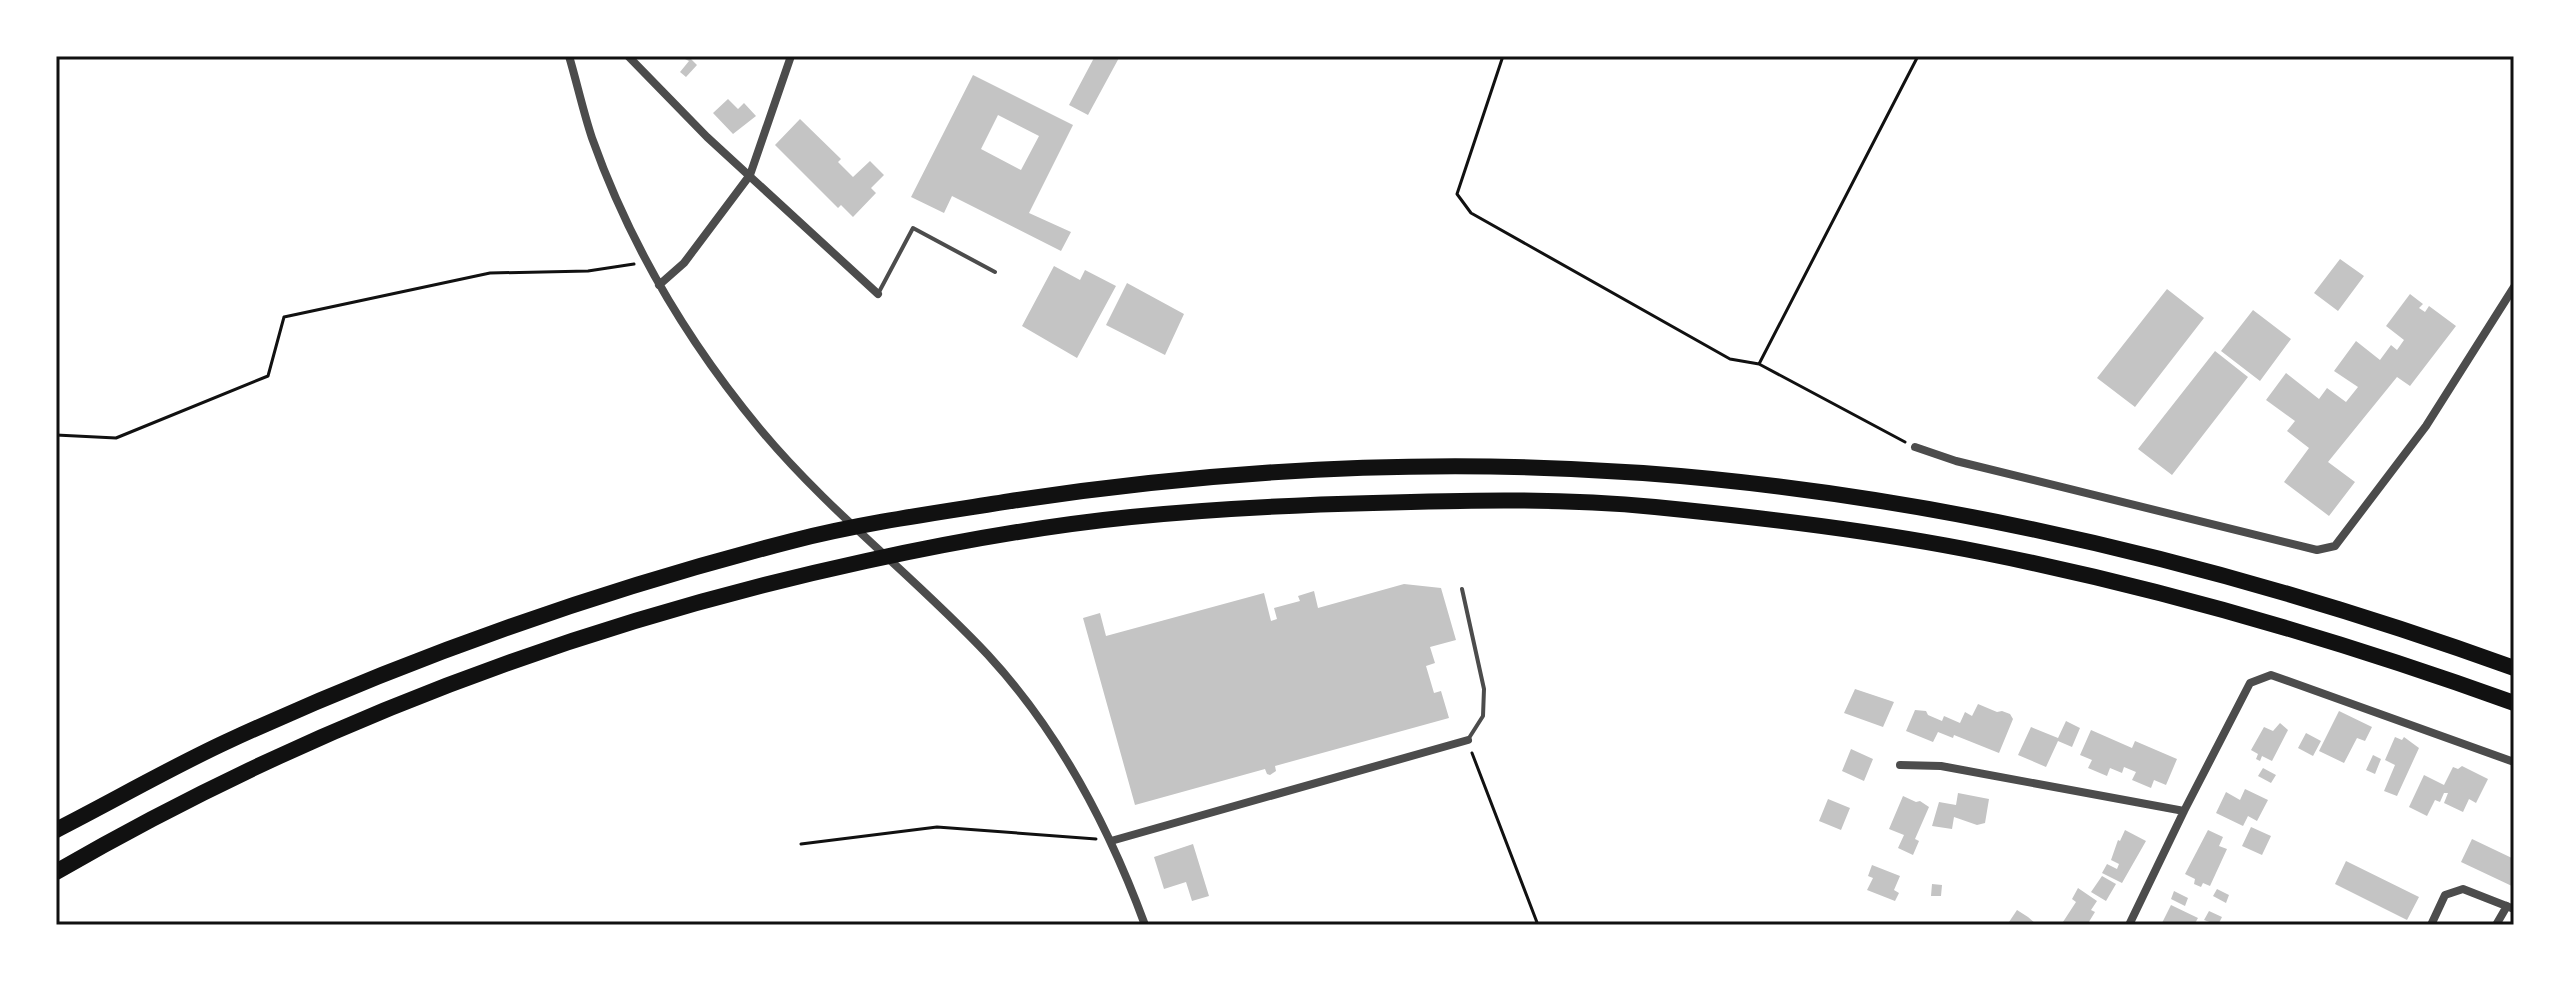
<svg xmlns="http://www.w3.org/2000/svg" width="2570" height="981" viewBox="0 0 2570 981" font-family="Montserrat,sans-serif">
	<rect width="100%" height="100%" fill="#fff"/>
	<path fill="#c4c4c4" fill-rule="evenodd" d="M679,56H694L691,59L697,65L686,77L680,72L689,61Z
		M1095,56H1120L1088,115L1069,105Z
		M973,75L1073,125L1029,213L1071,232L1061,251L952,196L944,213L911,197ZM998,115L1039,136L1021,170L981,149Z
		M728,99L738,109L744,103L756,116L733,134L713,113Z
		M800,119L841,159L838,162L853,177L870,161L884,175L871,188L876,193L853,217L841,205L838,208L775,145Z
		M2340,259L2364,276L2338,311L2314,293Z
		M1054,266L1080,280L1085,270L1116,286L1077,358L1022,326Z
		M1127,283L1184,314L1165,355L1106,325Z
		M2167,289L2204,318L2135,407L2097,378Z
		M2410,294L2423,304L2419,308L2425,312L2429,306L2456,326L2410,386L2397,377L2328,462L2355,482L2329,516L2284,482L2309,448L2287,431L2295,421L2266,400L2286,373L2319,399L2327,388L2346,402L2358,387L2334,371L2356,341L2380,360L2391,345L2397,350L2404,340L2386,326Z
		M2253,310L2291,339L2260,381L2221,351Z
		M2215,351L2248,377L2172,475L2138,449Z
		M1404,584L1441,588L1456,640L1430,647L1435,663L1426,666L1434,693L1441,691L1449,718L1275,766L1276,771L1270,775L1267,774L1265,769L1135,805L1083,618L1100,613L1106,636L1264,593L1271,621L1277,619L1274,608L1300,601L1298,596L1314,591L1318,608Z
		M1855,689L1894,702L1883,727L1844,713Z
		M1978,704L1997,712L2002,711L2010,714L2013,719L1999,753L1954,735L1953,738L1938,732L1933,742L1906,731L1915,710L1926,711L1928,715L1942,721L1944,716L1960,723L1965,712L1972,716Z
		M2339,711L2372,727L2365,741L2357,738L2344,763L2319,751Z
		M2066,721L2080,728L2072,747L2058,741L2046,767L2018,755L2031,727L2058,738Z
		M2280,723L2288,730L2272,761L2262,756L2260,761L2256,759L2258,754L2251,750L2264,727L2273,731Z
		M2091,730L2132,748L2135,741L2177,759L2166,785L2154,780L2151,788L2132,780L2136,772L2124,767L2122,773L2110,768L2107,776L2088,768L2092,760L2080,755Z
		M2306,733L2321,741L2313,756L2298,748Z
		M2395,737L2402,740L2404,737L2419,748L2397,796L2384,791L2395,765L2385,760Z
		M1851,749L1873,759L1864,781L1842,771Z
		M2373,755L2381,759L2375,774L2366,770Z
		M2462,766L2488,779L2476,803L2469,799L2463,812L2444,803L2448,793H2444L2440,802L2435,800L2427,816L2409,807L2424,775L2444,785L2453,767L2458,769Z
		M2263,768L2276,775L2271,783L2258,776Z
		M2245,789L2268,800L2257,821L2248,816L2243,826L2216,813L2226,792L2240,800Z
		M1958,793L1989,799L1985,823L1977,825L1954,817L1952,829L1932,826L1939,802L1956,805Z
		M1903,796L1916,802L1920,801L1929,807L1915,839L1919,841L1913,855L1898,848L1904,835L1889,829Z
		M1828,799L1850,808L1841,830L1819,821Z
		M2251,827L2271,836L2262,855L2242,846Z
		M2125,830L2146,841L2122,883L2102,873L2107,864L2117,869L2119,864L2111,860L2118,840L2120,841Z
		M2208,830L2223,837L2219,846L2227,849L2210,886L2203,883L2201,887L2194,884L2195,879L2185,874Z
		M2472,839L2514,859V887L2461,862Z
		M1193,844L1209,896L1192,901L1186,882L1164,889L1154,857Z
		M2346,861L2419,897L2407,920L2335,884Z
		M1872,865L1900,876L1894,890L1899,893L1895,901L1867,890L1873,878L1868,876Z
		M2102,876L2116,884L2106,901L2091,892Z
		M1932,884L1942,885L1941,896H1931Z
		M2078,888L2097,901L2091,910L2095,912L2087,925H2061L2076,902L2072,899Z
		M2217,889L2229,895L2226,903L2213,896Z
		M2174,891L2188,898L2185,906L2171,899Z
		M2171,905L2198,918L2194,925H2161Z
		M2017,910L2028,917L2037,925H2007Z
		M2209,911L2222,917L2218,925L2204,920Z"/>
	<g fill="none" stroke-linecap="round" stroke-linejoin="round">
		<path stroke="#111" stroke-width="3" d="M1503,56L1457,194L1471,213L1730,359L1759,364L1905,442
			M1759,364L1918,56
			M56,435L116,438L268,376L284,317L490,273L588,271L634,264
			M1472,753L1538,925
			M801,844L937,827L1096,839"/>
		<path stroke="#4c4c4c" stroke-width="4" d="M879,292L913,228L995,272
			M1462,589L1484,689L1483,716L1469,738"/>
		<path stroke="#4c4c4c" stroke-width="8" d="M569,56C577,83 583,111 592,138C630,245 688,342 760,429C829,512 915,577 988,655C1059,732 1109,827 1145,925
			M628,56L707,137L878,294
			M659,285L684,263L750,175L791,56
			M1915,447L1956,461L2317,550L2335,546L2426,426L2514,287
			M1900,765L1941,766L2184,811
			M1111,841L1468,740
			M2129,925L2184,811L2250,683L2271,675L2514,762
			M2431,925L2445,895L2463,889L2514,909
			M2496,925L2507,906"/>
		<path stroke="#111" stroke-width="16" d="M56,830C113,801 168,769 226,742C408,658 598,591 792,541C866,522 943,512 1018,500C1224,469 1435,458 1643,473C1941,495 2234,567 2514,668
			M56,872C308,726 581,623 866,561C953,542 1042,526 1131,517C1211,509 1292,505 1373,503C1467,500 1562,498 1655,507C1765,518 1876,531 1985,553C2165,589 2342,641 2514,703"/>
	</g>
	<rect width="2570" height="981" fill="none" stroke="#ffffff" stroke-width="116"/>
	<rect x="58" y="58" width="2454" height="865" fill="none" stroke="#111" stroke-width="3"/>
</svg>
